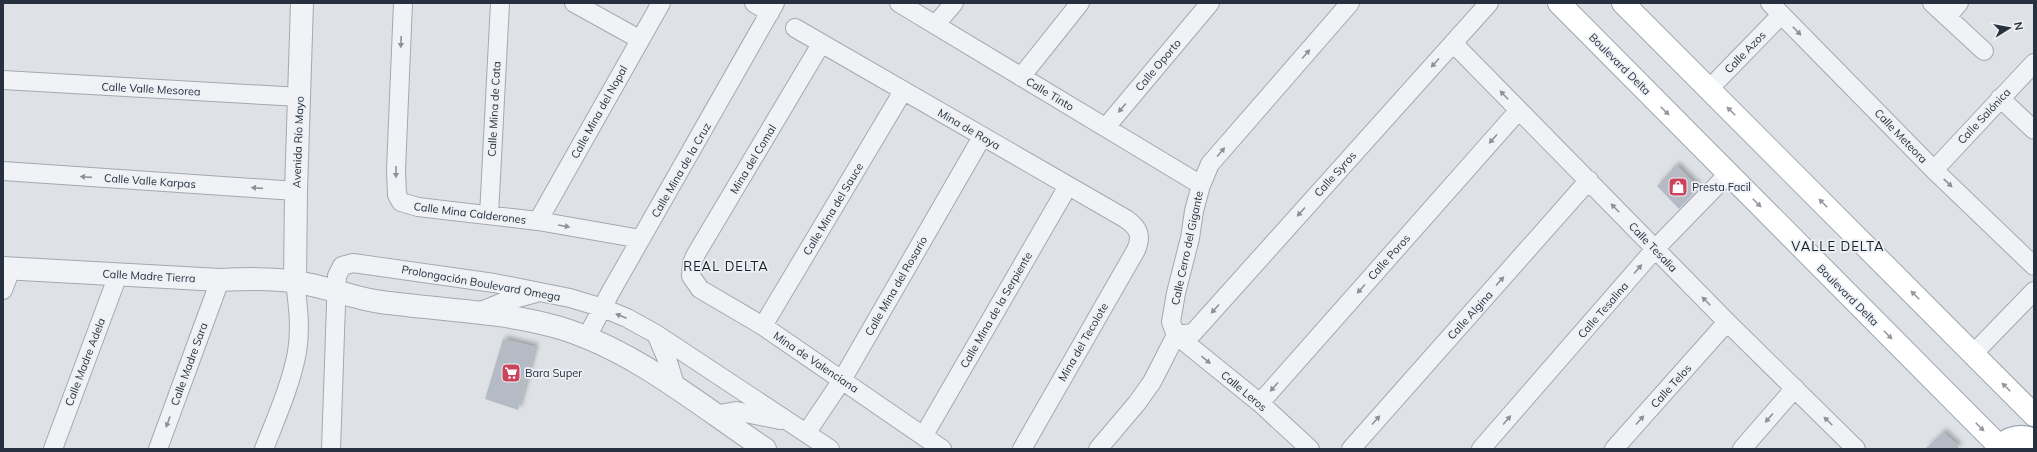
<svg xmlns="http://www.w3.org/2000/svg" width="2037" height="452" viewBox="0 0 2037 452" font-family="Mulish,sans-serif">
	<defs>
		<filter id="shadow"><feDropShadow dx="3.5" dy="-3.5" stdDeviation="2" flood-color="#0004"/></filter>
	</defs>
	<rect width="100%" height="100%" fill="#dee2e7"/>
	<path fill="#b5bbc4" filter="url(#shadow)" d="M1676,165L1698,187L1679,209L1657,186Z
		M503,339L535,347L518,410L485,399Z
		M1943,432L1959,447L1957,449H1925Z"/>
	<g fill="none" stroke-linecap="round" stroke-linejoin="round">
		<g stroke="#a3a9b1" stroke-width="20">
			<path id="minor" d="M403,3L396,170L397,195L401,202L418,207L538,221L641,239
				M574,3L639,39
				M754,3L770,13
				M899,3L1201,185
				M1770,3L1934,170L2034,266
				M1932,3L1984,51
				M1947,17L1959,3
				M936,24L954,3
				M795,28L1126,219C1139,228 1142,236 1136,250L1022,449
				M1453,43L1727,322L1856,449
				M821,44L696,254L692,263L691,276L700,289L763,326L942,449
				M1021,77L1080,3
				M3,80L300,97
				M1709,89L1781,15
				M2000,98L2034,130
				M1106,127L1210,3
				M1934,170L2034,63
				M3,171L296,191
				M489,215L500,3
				M538,221L661,3
				M3,290L11,269
				M478,312L503,302L536,293
				M763,326L903,91
				M656,334L668,362L676,388
				M1176,335L1193,333L1489,3
				M1176,335L1260,403L1310,449
				M587,337L610,293L775,3
				M1973,354L2034,291
				M1260,403L1519,110
				M714,415L736,411L780,420
				M807,432L842,380L982,137
				M924,435L1068,186
				M53,449L118,275
				M158,449L220,280
				M264,449C276,418 291,385 297,352C301,329 298,305 295,282
				M331,449L337,276L342,266L353,263L494,283L570,298L603,308L627,318L656,334L830,449
				M1098,449L1137,403L1152,382L1176,335L1171,322L1176,293L1190,238L1194,211L1201,185L1210,164L1350,3
				M1351,449L1589,180
				M1481,449L1655,249L1728,174
				M1614,449L1727,322
				M1742,449L1795,388"/>
		</g>
		<g stroke="#a3a9b1" stroke-width="24">
			<path id="tertiary" d="M3,268L220,280C245,279 271,278 296,282C325,286 352,298 381,302C440,310 500,311 557,327C635,350 699,405 765,449
				M295,282L296,191L302,3"/>
		</g>
		<g stroke="#9da6b3" stroke-width="24">
			<path id="primary" d="M1559,3L2002,449
				M1623,3L2034,415
				M1999,446C2010,437 2021,434 2034,440"/>
		</g>
		<use href="#minor" stroke="#f0f2f6" stroke-width="18"/>
		<use href="#tertiary" stroke="#f0f2f6" stroke-width="22"/>
		<use href="#primary" stroke="#fff" stroke-width="22"/>
	</g>
	<defs><path id="oneway-solid" d="M-6-.8H1V-3.2L6.5 0L1 3.2V.8H-6Z"/></defs>
	<g fill="#8c919a">
		<use href="#oneway-solid" transform="translate(1797 31) rotate(46)"/>
		<use href="#oneway-solid" transform="translate(401 42) rotate(92)"/>
		<use href="#oneway-solid" transform="translate(1306 54) rotate(-49)"/>
		<use href="#oneway-solid" transform="translate(1435 63) rotate(132)"/>
		<use href="#oneway-solid" transform="translate(1504 95) rotate(-134)"/>
		<use href="#oneway-solid" transform="translate(1122 108) rotate(130)"/>
		<use href="#oneway-solid" transform="translate(1493 139) rotate(132)"/>
		<use href="#oneway-solid" transform="translate(1221 152) rotate(-50)"/>
		<use href="#oneway-solid" transform="translate(396 172) rotate(91)"/>
		<use href="#oneway-solid" transform="translate(86 177) rotate(-176)"/>
		<use href="#oneway-solid" transform="translate(1948 183) rotate(44)"/>
		<use href="#oneway-solid" transform="translate(257 188) rotate(-176)"/>
		<use href="#oneway-solid" transform="translate(1615 208) rotate(-134)"/>
		<use href="#oneway-solid" transform="translate(1301 212) rotate(132)"/>
		<use href="#oneway-solid" transform="translate(564 226) rotate(10)"/>
		<use href="#oneway-solid" transform="translate(1638 269) rotate(-49)"/>
		<use href="#oneway-solid" transform="translate(1500 281) rotate(-48)"/>
		<use href="#oneway-solid" transform="translate(1361 289) rotate(132)"/>
		<use href="#oneway-solid" transform="translate(1706 301) rotate(-135)"/>
		<use href="#oneway-solid" transform="translate(1215 309) rotate(132)"/>
		<use href="#oneway-solid" transform="translate(621 316) rotate(-157)"/>
		<use href="#oneway-solid" transform="translate(1206 360) rotate(39)"/>
		<use href="#oneway-solid" transform="translate(1274 387) rotate(132)"/>
		<use href="#oneway-solid" transform="translate(1769 418) rotate(131)"/>
		<use href="#oneway-solid" transform="translate(1376 420) rotate(-48)"/>
		<use href="#oneway-solid" transform="translate(1507 420) rotate(-49)"/>
		<use href="#oneway-solid" transform="translate(1640 420) rotate(-48)"/>
		<use href="#oneway-solid" transform="translate(1828 421) rotate(-135)"/>
		<use href="#oneway-solid" transform="translate(168 422) rotate(110)"/>
	</g>
	<g fill="#93989e">
		<use href="#oneway-solid" transform="translate(1665 111) rotate(45)"/>
		<use href="#oneway-solid" transform="translate(1731 111) rotate(-135)"/>
		<use href="#oneway-solid" transform="translate(1757 203) rotate(45)"/>
		<use href="#oneway-solid" transform="translate(1823 203) rotate(-135)"/>
		<use href="#oneway-solid" transform="translate(1915 295) rotate(-135)"/>
		<use href="#oneway-solid" transform="translate(1888 335) rotate(45)"/>
		<use href="#oneway-solid" transform="translate(2006 387) rotate(-135)"/>
		<use href="#oneway-solid" transform="translate(1980 427) rotate(45)"/>
	</g>
	<defs>
		<g id="shop-square" transform="scale(1)"><rect x="-9" y="-9" width="18" height="18" rx="4" fill="#cb445c" stroke="#edf1f5"/><path d="M-5-2.5h2.3a2.7 3.5 0 0 1 5.4 0H5L5.5 6h-11ZM-1.5-2.5h3a1.5 2.3 0 0 0-3 0Z" fill="#fff"/></g>
		<g id="supermarket-square" transform="scale(1)"><rect x="-9" y="-9" width="18" height="18" rx="4" fill="#cb445c" stroke="#edf1f5"/><path d="M-6-5.5h2.5l.6 2H6L4.5 2H-2.5L-4.4-4H-6ZM-1.5 3.2a1.3 1.3 0 1 0 .1 0ZM3 3.2a1.3 1.3 0 1 0 .1 0Z" fill="#fff"/></g>
	</defs>
	<g fill-rule="evenodd">
		<use href="#shop-square" x="1678" y="187"/>
		<use href="#supermarket-square" x="511" y="373"/>
	</g>
	<g text-anchor="middle" dominant-baseline="central" stroke-width="3.5" stroke-linejoin="round" paint-order="stroke">
		<g font-size="11" fill="#27303e" stroke="#edf1f5">
			<text transform="translate(1745 52) rotate(-46)">Calle Azos</text>
			<text transform="translate(1620 64) rotate(45)">Boulevard Delta</text>
			<text transform="translate(1158 65) rotate(-50)">Calle Oporto</text>
			<text transform="translate(151 89) rotate(3)">Calle Valle Mesorea</text>
			<text transform="translate(1050 94) rotate(31)">Calle Tinto</text>
			<text transform="translate(494 109) rotate(-87)">Calle Mina de Cata</text>
			<text transform="translate(599 112) rotate(-61)">Calle Mina del Nopal</text>
			<text transform="translate(1984 116) rotate(-47)">Calle Salónica</text>
			<text transform="translate(969 129) rotate(30)">Mina de Raya</text>
			<text transform="translate(1901 136) rotate(46)">Calle Meteora</text>
			<text transform="translate(298 142) rotate(-88)">Avenida Río Mayo</text>
			<text transform="translate(753 159) rotate(-59)">Mina del Comal</text>
			<text transform="translate(681 170) rotate(-60)">Calle Mina de la Cruz</text>
			<text transform="translate(1335 174) rotate(-48)">Calle Syros</text>
			<text transform="translate(150 181) rotate(4)">Calle Valle Karpas</text>
			<text transform="translate(833 209) rotate(-59)">Calle Mina del Sauce</text>
			<text transform="translate(470 213) rotate(7)">Calle Mina Calderones</text>
			<text transform="translate(1653 247) rotate(46)">Calle Tesalia</text>
			<text transform="translate(1187 248) rotate(-78)">Calle Cerro del Gigante</text>
			<text transform="translate(1389 257) rotate(-48)">Calle Poros</text>
			<text transform="translate(149 276) rotate(3)">Calle Madre Tierra</text>
			<text transform="translate(481 283) rotate(10)">Prolongación Boulevard Omega</text>
			<text transform="translate(896 286) rotate(-60)">Calle Mina del Rosario</text>
			<text transform="translate(1848 295) rotate(45)">Boulevard Delta</text>
			<text transform="translate(996 310) rotate(-60)">Calle Mina de la Serpiente</text>
			<text transform="translate(1603 310) rotate(-49)">Calle Tesalina</text>
			<text transform="translate(1470 315) rotate(-48)">Calle Algina</text>
			<text transform="translate(1083 342) rotate(-60)">Mina del Tecolote</text>
			<text transform="translate(85 362) rotate(-69)">Calle Madre Adela</text>
			<text transform="translate(816 362) rotate(34)">Mina de Valenciana</text>
			<text transform="translate(189 364) rotate(-70)">Calle Madre Sara</text>
			<text transform="translate(1671 386) rotate(-48)">Calle Telos</text>
			<text transform="translate(1244 391) rotate(40)">Calle Leros</text>
		</g>
		<g font-size="11" fill="#27303e" stroke="#edf1f5" text-anchor="start">
			<text x="1692" y="187">Presta Facil</text>
			<text x="525" y="373">Bara Super</text>
		</g>
		<g font-size="13" letter-spacing="1" fill="#1a212e" stroke="#edf1f5">
			<text x="1838" y="246">VALLE DELTA</text>
			<text x="726" y="266">REAL DELTA</text>
		</g>
	</g>
	<rect width="2037" height="452" fill="none" stroke="#27303e" stroke-width="8"/>
	<g transform="translate(2009 28) rotate(79)" stroke="#edf1f5" stroke-width="3" paint-order="stroke">
	<path d="M0-3L7 15L0 10L-7 15Z" fill="#27303e"/>
	<text y="-6" font-size="11" font-weight="bold" text-anchor="middle" fill="#27303e">N</text>
	</g>
</svg>
